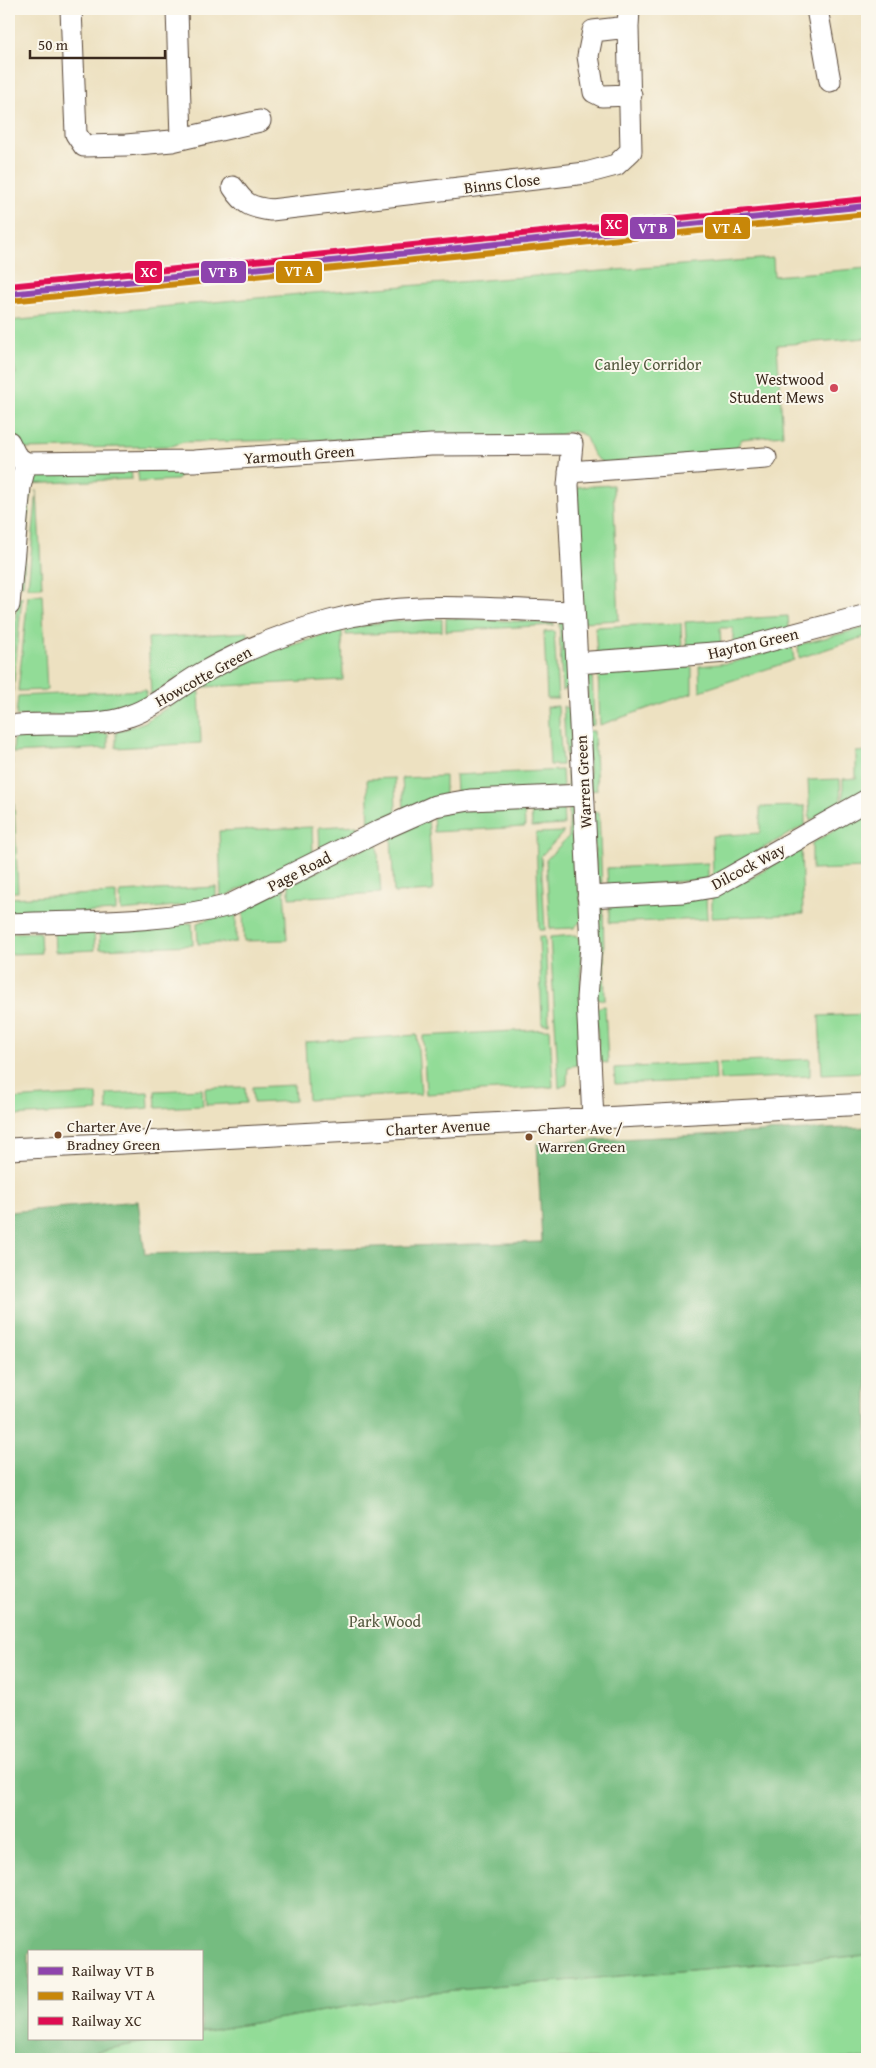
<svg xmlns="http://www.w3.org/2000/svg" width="876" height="2068" viewBox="0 0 876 2068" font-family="'Gentium Book Plus',serif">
	<rect width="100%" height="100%" fill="#fbf7ec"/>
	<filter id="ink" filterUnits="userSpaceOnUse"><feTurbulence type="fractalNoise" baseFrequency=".02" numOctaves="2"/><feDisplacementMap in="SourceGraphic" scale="10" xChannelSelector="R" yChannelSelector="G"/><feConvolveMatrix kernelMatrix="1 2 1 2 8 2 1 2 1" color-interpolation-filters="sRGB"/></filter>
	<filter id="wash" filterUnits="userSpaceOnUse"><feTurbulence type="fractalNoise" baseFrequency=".0096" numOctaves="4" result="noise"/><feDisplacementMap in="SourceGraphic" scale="20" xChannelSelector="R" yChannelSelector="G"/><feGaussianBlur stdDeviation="1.12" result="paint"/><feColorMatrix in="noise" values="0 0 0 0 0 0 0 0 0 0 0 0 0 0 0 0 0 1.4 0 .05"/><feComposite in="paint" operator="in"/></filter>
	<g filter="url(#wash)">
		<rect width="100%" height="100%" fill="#ede1c1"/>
		<path fill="#92dc97" stroke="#66835a" d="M773,258L774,276L867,268V338L777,345L783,435L742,439L736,448L709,455L605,463C590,457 592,449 585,436C575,430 569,430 558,436L183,442L172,446L22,449L13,461L9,495V375L16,374L9,344V321L300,294Z
			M131,467L132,479L28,484L33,473Z
			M137,467H178L183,472L177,480L139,482Z
			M613,485L619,620L582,622L577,487Z
			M28,489H31L23,585H19Z
			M37,490L42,587H28Z
			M42,594L47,690L18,691L28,596Z
			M22,596L13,691H9L17,600Z
			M788,616L789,629L733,644V628H720L721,647L687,650L685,622Z
			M446,618L554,623V625L446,631Z
			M442,619V631L346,635V629L389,621Z
			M559,621L565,625L570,687L562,691Z
			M681,623L682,650L597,655L595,627Z
			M867,627V636L799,658L798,645Z
			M342,630L343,680L203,687V685L264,654Z
			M554,631L558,699H547L544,632Z
			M248,632V639L151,695L148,638Z
			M792,646L794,660L700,691L699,666L730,663Z
			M692,667V693L600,725L598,672Z
			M592,669L594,725L587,726L588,671Z
			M199,687L201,743L116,748V732L145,722Z
			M146,690V698C106,719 60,715 16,716L18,696Z
			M558,706L562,765H550L547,707Z
			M563,706L570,710L573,783L568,787Z
			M587,731H594L597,790L590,791Z
			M108,733V748L13,753L14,736Z
			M867,751V789L843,803V779L856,778V752Z
			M12,758L18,892H9V789Z
			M562,770L563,788L456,793L455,775Z
			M445,776V795L404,810L402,778Z
			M395,778L396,814L369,827L367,779Z
			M840,779L841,804L810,821L808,780Z
			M563,804L564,825L532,827L531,806Z
			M569,806L574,809L582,920L574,928L550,929L546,860L569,836Z
			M805,806V825L713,876L712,836L760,833V807Z
			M524,807L525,827L434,832L433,815L449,811Z
			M599,812L602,888L597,884L592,813Z
			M867,812V868L812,870V843Z
			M428,817L433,891L394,893L391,836Z
			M358,825L359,832L320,850L319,827Z
			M312,827L313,854L221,898L219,831Z
			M564,832L541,856L545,930H539L536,833Z
			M377,842L381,893L289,898V885Z
			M801,848L803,914L712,918V896L750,879Z
			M708,863V878L699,880L608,887L607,868Z
			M216,887V900L208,903L121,911L120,892Z
			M284,887L287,940L244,941L243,908Z
			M116,893V911L9,916V898Z
			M706,897L707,919L609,923V905Z
			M603,905L605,1000L596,998L599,907Z
			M236,910V942L198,944L197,923Z
			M192,923L193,945L100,949L99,929Z
			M94,929L95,950L55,952L54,931Z
			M40,932L41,953L9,954V933Z
			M576,935L581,939V1061L577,1065L568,1067L567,1084L559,1088L550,937Z
			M539,937H545L549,1024H542Z
			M605,1006L608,1063L600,1062L595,1008Z
			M867,1014V1072L822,1074L819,1016Z
			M550,1029L553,1087L426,1094L423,1036Z
			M417,1035L421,1094L308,1100L305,1042Z
			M810,1059V1076L720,1080L719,1063Z
			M715,1063L716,1080L615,1084L614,1068Z
			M294,1085L295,1101L253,1103L252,1087Z
			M245,1087L246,1103L206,1105L205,1088Z
			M202,1089L203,1106L156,1108L155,1091Z
			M148,1092L149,1108L107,1111V1094Z
			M97,1094L98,1111L10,1116V1099Z
			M867,1955V2059H56L160,2039H201V2032L433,1992Z"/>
		<path fill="#75bc80" stroke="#58734f" d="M867,1127V1955L433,1992L201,2032V1952H29V2039H160L56,2059H9V1212L138,1201L145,1254L542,1242L537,1143Z"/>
	</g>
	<g filter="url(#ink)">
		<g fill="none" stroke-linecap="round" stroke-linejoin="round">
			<g stroke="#564536" stroke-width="23">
				<path id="minor" d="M71,9L76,134L84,146L126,145L172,141L260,121
					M177,9L181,139
					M817,9L830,81
					M628,27L593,31L588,56L594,92L602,96L631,95
					M233,187C245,205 250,207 271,210L586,173L616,165L631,151L628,27L629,9
					M9,442L16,456L26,463
					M26,463L194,461L431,445L572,444L568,485L591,945L587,998L593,1119
					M569,472L766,458
					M9,605L20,487L26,463
					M577,663L727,652L867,615
					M9,726C48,720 91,730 129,716C156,707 179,686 204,672C243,650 286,633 330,621C412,599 490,610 574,612
					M588,897L683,892L713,887L867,800
					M9,924C82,921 158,924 230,905L381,830L435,806L470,800L583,795
					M9,1149L867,1104"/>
			</g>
			<use href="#minor" stroke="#fff" stroke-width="21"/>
			<g stroke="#fbf7ec" stroke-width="10">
				<path id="rail-1" d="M9,294L867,206"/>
			</g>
			<g stroke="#fbf7ec" stroke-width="10">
				<path id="rail-2" d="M10,301L867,214"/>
			</g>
			<g stroke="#fbf7ec" stroke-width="10">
				<path id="rail-3" d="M9,286L866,199"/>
			</g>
			<use href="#rail-1" stroke="#8e44ad" stroke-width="6"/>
			<use href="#rail-2" stroke="#c88708" stroke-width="6"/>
			<use href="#rail-3" stroke="#df0d52" stroke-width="6"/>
		</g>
	</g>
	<circle fill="#d1495b" stroke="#fbf7ec" stroke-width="2" cx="834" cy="388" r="5"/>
	<g fill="#7a4b2a" stroke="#fbf7ec" stroke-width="2">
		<circle cx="58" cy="1135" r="4.5"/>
		<circle cx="529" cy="1137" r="4.5"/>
	</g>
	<g text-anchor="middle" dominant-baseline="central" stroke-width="4" stroke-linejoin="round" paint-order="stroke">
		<g font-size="15" fill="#3b2a1e" stroke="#fbf7ec" text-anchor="start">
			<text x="67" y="1126">Charter Ave /<tspan x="67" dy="18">Bradney Green</tspan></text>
			<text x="538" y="1128">Charter Ave /<tspan x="538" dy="18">Warren Green</tspan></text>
		</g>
		<g font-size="16" fill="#3b2a1e" stroke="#fbf7ec">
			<text transform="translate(502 183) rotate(-7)">Binns Close</text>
			<text transform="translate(299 454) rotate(-4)">Yarmouth Green</text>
			<text transform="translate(753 643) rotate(-13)">Hayton Green</text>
			<text transform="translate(203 676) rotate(-29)">Howcotte Green</text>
			<text transform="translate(583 782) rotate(-93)">Warren Green</text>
			<text transform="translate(748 866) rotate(-28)">Dilcock Way</text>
			<text transform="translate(299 871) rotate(-27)">Page Road</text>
			<text transform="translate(438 1127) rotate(-3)">Charter Avenue</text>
		</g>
		<g font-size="16" fill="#51563c" stroke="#fbf7ec">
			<text x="648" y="364">Canley Corridor</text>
			<text x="385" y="1621">Park Wood</text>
		</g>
		<g font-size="16" fill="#3b2a1e" stroke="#fbf7ec" text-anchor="end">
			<text x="824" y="379">Westwood<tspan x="824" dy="18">Student Mews</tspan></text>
		</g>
	</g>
	<g stroke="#fbf7ec" stroke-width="2">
		<rect x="600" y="213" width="29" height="24" rx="5" fill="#df0d52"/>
		<rect x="629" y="216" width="47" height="24" rx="5" fill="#8e44ad"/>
		<rect x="704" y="216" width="47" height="24" rx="5" fill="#c88708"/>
		<rect x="275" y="260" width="48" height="24" rx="5" fill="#c88708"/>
		<rect x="134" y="260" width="29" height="24" rx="5" fill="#df0d52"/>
		<rect x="200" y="260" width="47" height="24" rx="5" fill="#8e44ad"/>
	</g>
	<g font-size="14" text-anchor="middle" font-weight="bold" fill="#fff">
		<text x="614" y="229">XC</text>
		<text x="653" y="233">VT B</text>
		<text x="727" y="233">VT A</text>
		<text x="299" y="276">VT A</text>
		<text x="149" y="277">XC</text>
		<text x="223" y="277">VT B</text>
	</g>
	<rect width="876" height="2068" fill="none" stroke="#fbf7ec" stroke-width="30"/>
	<rect x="28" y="1950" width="175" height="90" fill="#fbf7ec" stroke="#aea59a"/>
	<rect x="38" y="1967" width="25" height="8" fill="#8e44ad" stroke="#aea59a"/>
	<text x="72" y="1976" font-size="15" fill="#3b2a1e">Railway VT B</text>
	<rect x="38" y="1992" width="25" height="8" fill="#c88708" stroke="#aea59a"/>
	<text x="72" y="2000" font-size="15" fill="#3b2a1e">Railway VT A</text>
	<rect x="38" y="2017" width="25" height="8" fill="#df0d52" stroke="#aea59a"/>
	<text x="72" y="2026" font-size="15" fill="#3b2a1e">Railway XC</text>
	<path d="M30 50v8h135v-8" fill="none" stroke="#3b2a1e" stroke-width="2.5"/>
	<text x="38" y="50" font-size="15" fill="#3b2a1e" stroke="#fbf7ec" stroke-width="4" paint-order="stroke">50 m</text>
</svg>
